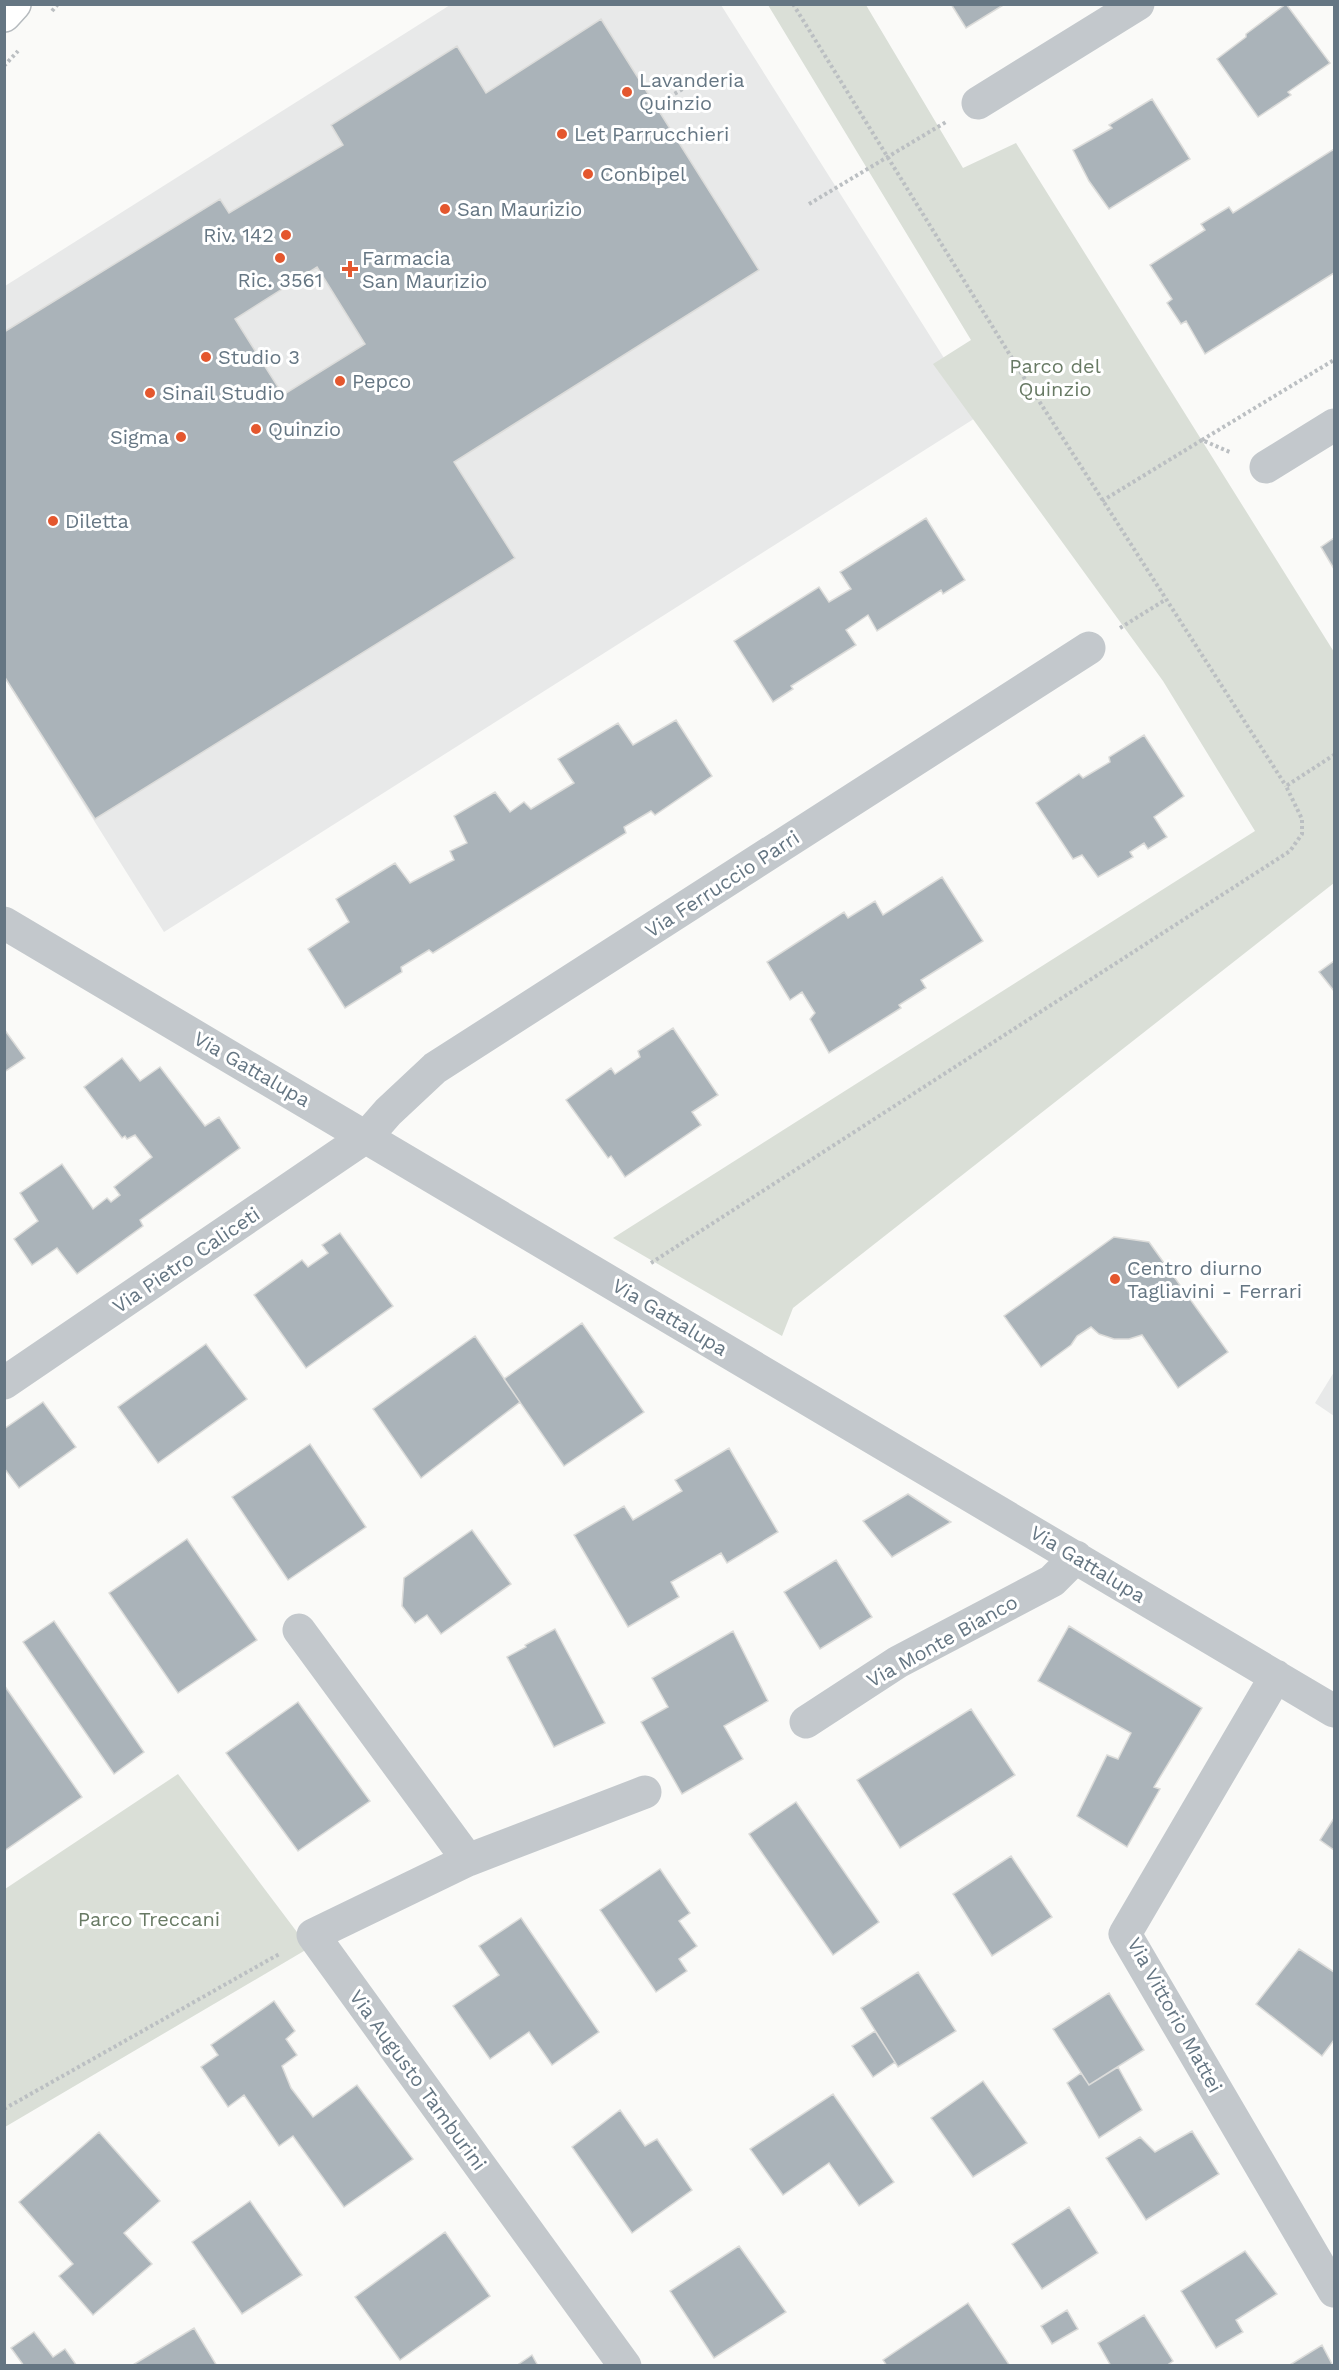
<svg xmlns="http://www.w3.org/2000/svg" width="1339" height="2370" viewBox="0 0 1339 2370" font-family="'Work Sans',sans-serif">
	<rect width="100%" height="100%" fill="#fafaf8"/>
	<path fill="#e8e9e9" d="M450,5H721L980,415L164,932L5,679V286Z
		M1334,1372V1416L1315,1403Z"/>
	<path fill="#dadfd7" d="M768,5H866L963,168L1016,143L1334,652V883L793,1308L782,1336L613,1238L1255,831L1163,681L933,364L971,340Z
		M178,1774L309,1948L5,2127V1889Z"/>
	<path fill="#aab3b9" stroke="#dcdcda" stroke-width="1.5" fill-rule="evenodd" d="M951,4H1005L966,28Z
		M1286,4L1330,63L1288,92L1291,95L1258,117L1217,59L1246,37V34Z
		M601,19L759,270L454,462L515,558L95,819L4,676V332L220,199L229,213L343,145L331,125L457,46L486,93ZM317,267L365,344L283,395L235,319Z
		M1152,99L1190,159L1109,209L1089,181L1073,150L1112,128L1109,125Z
		M1334,149V273L1205,354L1186,321L1181,324L1167,303L1172,299L1150,265L1205,230L1201,224L1229,207L1233,213Z
		M926,518L965,580L943,594L941,590L877,631L868,615L846,630L856,645L791,686L793,689L773,702L734,641L819,587L829,602L851,589L840,572Z
		M1334,538V569L1321,547Z
		M676,720L712,776L655,815L651,811L624,827L626,833L433,953L429,950L401,967L402,972L345,1008L308,949L349,922L336,899L395,863L410,883L454,860L450,851L467,843L454,816L495,792L510,812L524,802L531,809L574,783L558,759L618,723L633,745Z
		M1144,735L1184,796L1154,817L1167,837L1148,849L1144,843L1130,852L1133,857L1098,877L1082,855L1073,859L1036,803L1079,774L1083,778L1110,762L1109,757Z
		M942,877L983,941L921,980L926,988L899,1005L901,1008L829,1053L810,1019L815,1013L802,992L790,1000L767,962L844,912L848,918L875,901L883,915Z
		M1334,961V991L1319,972Z
		M673,1028L718,1095L692,1112L701,1125L625,1177L611,1156L608,1158L566,1100L611,1068L615,1074L640,1057L638,1051Z
		M4,1029L25,1058L4,1072Z
		M122,1058L140,1081L160,1067L205,1126L219,1117L240,1148L140,1220L143,1226L77,1274L57,1248L32,1265L14,1239L38,1221L20,1193L62,1164L93,1209L107,1198L111,1202L120,1195L114,1187L152,1157L135,1135L127,1139L125,1136L122,1138L84,1087Z
		M340,1233L393,1306L306,1368L254,1295L302,1260L308,1267L328,1253L322,1245Z
		M1114,1237L1149,1242L1228,1352L1178,1388L1142,1335L1129,1339H1114L1099,1334L1091,1327L1077,1336L1071,1345L1041,1367L1004,1316Z
		M582,1323L644,1412L564,1466L504,1379Z
		M475,1336L520,1402L421,1478L373,1409Z
		M206,1344L247,1399L158,1463L118,1407Z
		M43,1402L76,1447L19,1488L4,1468V1429Z
		M310,1444L366,1527L288,1580L232,1497Z
		M729,1448L778,1532L727,1563L721,1553L671,1582L679,1597L628,1627L574,1535L624,1506L633,1520L682,1491L675,1480Z
		M908,1494L951,1522L892,1557L863,1521Z
		M472,1530L511,1584L441,1634L427,1615L415,1623L402,1606L404,1578Z
		M187,1539L257,1640L178,1693L109,1593Z
		M836,1560L872,1617L820,1649L784,1592Z
		M54,1621L144,1752L114,1774L23,1642Z
		M1069,1626L1202,1708L1154,1787L1160,1789L1127,1847L1077,1816L1107,1755L1118,1759L1131,1733L1038,1681Z
		M555,1629L605,1723L554,1747L507,1657L526,1647L525,1645Z
		M733,1631L768,1701L724,1726L743,1759L682,1794L641,1722L668,1707L652,1678Z
		M4,1685L82,1797L4,1851Z
		M298,1702L370,1801L298,1851L226,1753Z
		M971,1709L1015,1775L900,1848L857,1780Z
		M796,1802L879,1922L833,1955L749,1834Z
		M1334,1818V1850L1320,1840Z
		M1011,1856L1052,1917L992,1956L953,1894Z
		M660,1869L690,1913L679,1921L697,1946L679,1959L687,1971L656,1992L600,1910Z
		M521,1918L599,2032L552,2065L529,2032L490,2059L453,2006L499,1975L479,1946Z
		M1299,1949L1334,1972V2040L1322,2056L1256,2004Z
		M918,1972L956,2031L898,2067L861,2008Z
		M1109,1993L1144,2050L1089,2085L1053,2029Z
		M274,2001L295,2031L286,2039L297,2055L282,2066L291,2088L313,2117L357,2085L413,2159L344,2207L293,2136L279,2146L244,2095L228,2107L201,2067L218,2055L211,2045Z
		M875,2031L895,2062L873,2077L852,2046Z
		M1118,2067L1142,2110L1099,2138L1067,2083L1081,2073L1089,2085Z
		M983,2081L1027,2143L973,2177L931,2118Z
		M833,2094L894,2182L859,2206L829,2163L783,2195L750,2149Z
		M620,2110L645,2146L657,2139L692,2190L632,2233L572,2147Z
		M1192,2131L1219,2174L1146,2220L1106,2158L1140,2137L1155,2152Z
		M99,2132L160,2201L124,2233L152,2264L93,2315L59,2276L73,2264L19,2202Z
		M250,2201L302,2275L242,2314L192,2242Z
		M1069,2207L1098,2253L1042,2289L1012,2244Z
		M445,2232L490,2296L400,2360L355,2297Z
		M739,2246L786,2312L714,2358L670,2291Z
		M1245,2251L1277,2294L1236,2320L1243,2332L1216,2348L1181,2291Z
		M968,2303L1010,2366H887L883,2360Z
		M1067,2310L1078,2329L1052,2344L1041,2326Z
		M1144,2315L1173,2361L1166,2366H1111L1098,2343Z
		M194,2328L217,2366H131Z
		M34,2332L53,2357L65,2349L77,2366H24L11,2348Z
		M1322,2345L1333,2366H1288Z
		M532,2355L538,2366H516Z"/>
	<g fill="none" stroke-linecap="round" stroke-linejoin="round">
		<g stroke="#b5babe" stroke-width="36">
			<path id="major" d="M4,15L14,4"/>
		</g>
		<path stroke="#bbbfc2" stroke-width="4" stroke-dasharray="3 3" stroke-linecap="butt" d="M793,4L1023,376L1286,786
			M52,11L58,4
			M4,66L18,51
			M654,106L691,84
			M809,204L946,122
			M1202,440L1334,360
			M1102,501L1202,440L1232,453
			M1120,628L1165,600
			M651,1263L1290,851L1302,834V819L1286,786L1334,755
			M4,2109L281,1953"/>
		<path stroke="#c3c8cc" stroke-width="33" d="M978,103L1138,4
			M1266,467L1334,425
			M4,923L1334,1711
			M4,1383L367,1136L388,1112L435,1068L1089,648
			M299,1630L468,1860
			M1276,1676L1125,1934L1334,2291
			M806,1722L898,1662L1052,1581L1076,1557
			M625,2366L313,1935L468,1860L645,1792"/>
		<use href="#major" stroke="#fff" stroke-width="33"/>
	</g>
	<g fill="#e4572e" stroke="#fff" stroke-width="2">
		<circle cx="627" cy="92" r="6"/>
		<circle cx="562" cy="134" r="6"/>
		<circle cx="588" cy="174" r="6"/>
		<circle cx="445" cy="209" r="6"/>
		<circle cx="286" cy="235" r="6"/>
		<circle cx="280" cy="258" r="6"/>
		<path d="M347 260h6v6h6v6h-6v6h-6v-6h-6v-6h6z"/>
		<circle cx="206" cy="357" r="6"/>
		<circle cx="340" cy="381" r="6"/>
		<circle cx="150" cy="393" r="6"/>
		<circle cx="256" cy="429" r="6"/>
		<circle cx="181" cy="437" r="6"/>
		<circle cx="53" cy="521" r="6"/>
		<circle cx="1115" cy="1279" r="6"/>
	</g>
	<g text-anchor="middle" dominant-baseline="central" stroke-width="6" stroke-linejoin="round" paint-order="stroke">
		<g font-size="20" fill="#657683" stroke="#fff" text-anchor="start">
			<text x="639" y="80">Lavanderia<tspan x="639" dy="23">Quinzio</tspan></text>
			<text x="574" y="134">Let Parrucchieri</text>
			<text x="600" y="174">Conbipel</text>
			<text x="457" y="209">San Maurizio</text>
			<text x="274" y="235" text-anchor="end">Riv. 142</text>
			<text x="362" y="258">Farmacia<tspan x="362" dy="23">San Maurizio</tspan></text>
			<text x="280" y="280" text-anchor="middle">Ric. 3561</text>
			<text x="218" y="357">Studio 3</text>
			<text x="352" y="381">Pepco</text>
			<text x="162" y="393">Sinail Studio</text>
			<text x="268" y="429">Quinzio</text>
			<text x="169" y="437" text-anchor="end">Sigma</text>
			<text x="65" y="521">Diletta</text>
			<text x="1127" y="1268">Centro diurno<tspan x="1127" dy="23">Tagliavini - Ferrari</tspan></text>
		</g>
		<g font-size="20" fill="#687a64" stroke="#fff">
			<text x="1055" y="366">Parco del<tspan x="1055" dy="23">Quinzio</tspan></text>
			<text x="149" y="1919">Parco Treccani</text>
		</g>
		<g font-size="20" fill="#657683" stroke="#fff">
			<text transform="translate(722 884) rotate(-33)">Via Ferruccio Parri</text>
			<text transform="translate(252 1069) rotate(30)">Via Gattalupa</text>
			<text transform="translate(186 1260) rotate(-34)">Via Pietro Caliceti</text>
			<text transform="translate(670 1317) rotate(31)">Via Gattalupa</text>
			<text transform="translate(1088 1564) rotate(31)">Via Gattalupa</text>
			<text transform="translate(942 1641) rotate(-29)">Via Monte Bianco</text>
			<text transform="translate(1175 2015) rotate(61)">Via Vittorio Mattei</text>
			<text transform="translate(418 2080) rotate(54)">Via Augusto Tamburini</text>
		</g>
	</g>
	<rect width="1339" height="2370" fill="none" stroke="#657683" stroke-width="12"/>
</svg>
